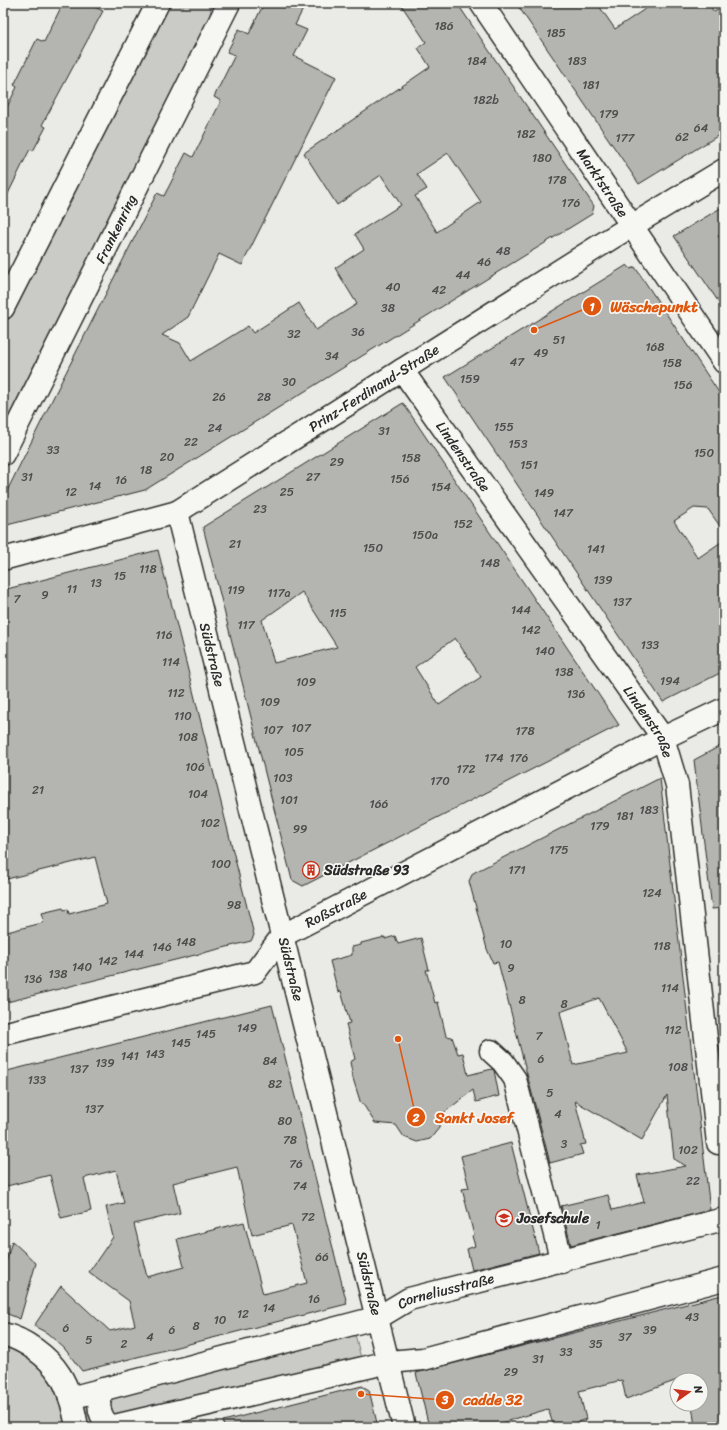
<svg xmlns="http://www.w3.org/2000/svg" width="727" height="1430" viewBox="0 0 727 1430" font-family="Sriracha,sans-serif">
	<rect width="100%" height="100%" fill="#eaeae6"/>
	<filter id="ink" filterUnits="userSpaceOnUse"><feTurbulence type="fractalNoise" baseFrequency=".025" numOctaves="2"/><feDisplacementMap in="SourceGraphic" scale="8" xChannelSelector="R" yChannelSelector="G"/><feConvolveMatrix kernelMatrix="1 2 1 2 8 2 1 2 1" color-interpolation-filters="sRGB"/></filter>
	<g filter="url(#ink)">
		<path fill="#cacac7" stroke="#7a7a79" d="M166,3H212L209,19L3,432V323Z
			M351,1318L364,1370L122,1427H3V1334L77,1391Z"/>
		<path fill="#b4b4b1" stroke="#2b2b2b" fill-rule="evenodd" d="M63,3H87L103,11L42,125L46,127L33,151L30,149L3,204V115L17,87L14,85L37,39L44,42Z
			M264,3H306L295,25L307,30L294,56L336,77L242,265L219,254L188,317L162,335L180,343L191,361L248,326L253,333L299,303L316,330L357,304L335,268L364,249L355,234L401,205L381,175L337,205L304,153L430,67L418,48L426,42L400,3H457L594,206L592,214L145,490L3,526V499L56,392L157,193L164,196L186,153L193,157L221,101L214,97L235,55L227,52L239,29L249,34ZM448,153L481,202L437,232L415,196L427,189L417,174Z
			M516,3H597L615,29L654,3H708L714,12L724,6V132L639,184Z
			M724,206V232L718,236L724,244V310L674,236Z
			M627,265L631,269L635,267L724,400V532L708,509L694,508L674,521L698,558L724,540V671L663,702L445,377Z
			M403,403L619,725L303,886L292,880L203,527ZM302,592L337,647L274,663L262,620ZM455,638L481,677L439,705L415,667Z
			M158,550L254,935L251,941L3,1003V933L42,923L44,921L42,913L63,908L64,910L68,909L69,914L107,904L95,857L3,880V590Z
			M724,744V908L712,909L694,760Z
			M660,778L710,1210L571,1245L561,1206L608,1195L612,1210L644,1202L637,1175L686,1166L674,1159L667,1095L642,1140L575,1101L586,1144L580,1145L583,1154L550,1163L498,962L493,963L487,949L469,881L473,873ZM599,998L628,1053L573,1065L560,1012Z
			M395,936L398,944L421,938L429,970H426L435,1003L438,1002L446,1036L452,1037L458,1054L463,1053L468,1075L492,1069L494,1070L499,1096L476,1102L473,1090L445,1112L440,1114L439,1128L430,1139L417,1142L404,1137L396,1125L375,1123L363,1104H361L351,1072H352L350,1062L355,1059L346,1024L350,1023L341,991L338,992L330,961L352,955V947L361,945V943L385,937V939Z
			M272,1005L347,1304L82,1371L64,1348L47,1333L34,1326L61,1286L110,1331L135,1325L129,1301L89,1272L113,1237L106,1207L124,1203L116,1170L84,1178L91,1211L61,1218L50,1175L3,1187V1072ZM237,1167L252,1235L292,1225L307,1283L263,1294L244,1222L177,1239L184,1267L147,1277L134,1224L180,1213L173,1183Z
			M511,1143L539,1253L472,1270L467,1249L475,1246L472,1236L474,1235L462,1189L469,1188L461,1156Z
			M12,1241L36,1263L20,1319L3,1312V1272Z
			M722,1295L724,1310V1427H695L692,1404H701V1380H688V1376L626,1399L622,1380L579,1391L586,1419L565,1427H561L559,1423L553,1424L548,1409L501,1423L502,1427H429L416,1373Z
			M362,1386L369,1390L378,1427H224L223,1421Z"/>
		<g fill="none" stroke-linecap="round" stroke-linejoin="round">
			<g stroke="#2b2b2b" stroke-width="25">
				<g id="street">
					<path id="s1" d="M481,3L724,362"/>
					<path id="s2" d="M402,370L663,738L677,785L718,1143L724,1142"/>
					<path id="s3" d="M177,512C252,817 331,1121 404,1427"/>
					<path id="s4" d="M3,559L177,512L610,239L724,170"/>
					<path id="s5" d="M3,1034L255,972L282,936L663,738L724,709"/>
					<path d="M491,1051L503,1062L515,1079L562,1262"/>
					<path d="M3,1334C24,1339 48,1356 60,1375C69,1389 74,1410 77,1427"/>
					<path d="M103,1389C96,1404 99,1416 110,1427"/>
					<path id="s6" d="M70,1398L379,1317L409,1299L724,1219"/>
					<path d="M110,1427L389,1362L423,1359L724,1279"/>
				</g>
			</g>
			<g stroke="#2b2b2b" stroke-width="25">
				<g id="primary">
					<path d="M3,308L158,3"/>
					<path id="s7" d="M3,454L229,3"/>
				</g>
			</g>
			<use href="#street" stroke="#f6f6f2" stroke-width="22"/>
			<use href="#primary" stroke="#f6f6f2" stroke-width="22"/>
		</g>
	</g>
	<defs>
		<g id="building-ring" transform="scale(0.9)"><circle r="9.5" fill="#f6f6f2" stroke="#c8321e" stroke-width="1.5"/><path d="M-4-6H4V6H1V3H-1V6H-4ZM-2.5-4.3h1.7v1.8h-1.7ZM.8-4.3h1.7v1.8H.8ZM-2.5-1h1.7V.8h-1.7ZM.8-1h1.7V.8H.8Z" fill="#c8321e"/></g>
		<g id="school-ring" transform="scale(0.9)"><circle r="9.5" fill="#f6f6f2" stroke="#c8321e" stroke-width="1.5"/><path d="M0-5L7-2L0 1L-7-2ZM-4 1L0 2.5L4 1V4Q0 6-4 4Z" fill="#c8321e"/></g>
	</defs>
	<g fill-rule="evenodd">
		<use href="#building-ring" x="311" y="870"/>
		<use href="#school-ring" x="504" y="1218"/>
	</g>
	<g text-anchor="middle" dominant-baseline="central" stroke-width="3.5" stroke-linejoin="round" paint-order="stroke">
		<g font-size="12" fill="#4d4d4c">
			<text x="444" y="26">186</text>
			<text x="556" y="33">185</text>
			<text x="477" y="61">184</text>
			<text x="577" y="61">183</text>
			<text x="591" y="85">181</text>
			<text x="486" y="100">182b</text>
			<text x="609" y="114">179</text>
			<text x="701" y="128">64</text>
			<text x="526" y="134">182</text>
			<text x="682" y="137">62</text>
			<text x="625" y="138">177</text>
			<text x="542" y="158">180</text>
			<text x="557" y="180">178</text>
			<text x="571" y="203">176</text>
			<text x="503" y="251">48</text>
			<text x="484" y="262">46</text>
			<text x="463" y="275">44</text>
			<text x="393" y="287">40</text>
			<text x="439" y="290">42</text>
			<text x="388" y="308">38</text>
			<text x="358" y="332">36</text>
			<text x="294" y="334">32</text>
			<text x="559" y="340">51</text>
			<text x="655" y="347">168</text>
			<text x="541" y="353">49</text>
			<text x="332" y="356">34</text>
			<text x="517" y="362">47</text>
			<text x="672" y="363">158</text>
			<text x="470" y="379">159</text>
			<text x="289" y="382">30</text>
			<text x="683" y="385">156</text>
			<text x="219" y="397">26</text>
			<text x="264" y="397">28</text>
			<text x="504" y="427">155</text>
			<text x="215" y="428">24</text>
			<text x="384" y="431">31</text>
			<text x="191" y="442">22</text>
			<text x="518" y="444">153</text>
			<text x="53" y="450">33</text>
			<text x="704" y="453">150</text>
			<text x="167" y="457">20</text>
			<text x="411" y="458">158</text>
			<text x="337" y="462">29</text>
			<text x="529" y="465">151</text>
			<text x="146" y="470">18</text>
			<text x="27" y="477">31</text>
			<text x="313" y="477">27</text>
			<text x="400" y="479">156</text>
			<text x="121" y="480">16</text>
			<text x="95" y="486">14</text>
			<text x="441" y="487">154</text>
			<text x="71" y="492">12</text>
			<text x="287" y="492">25</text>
			<text x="544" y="493">149</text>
			<text x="260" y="509">23</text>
			<text x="563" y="513">147</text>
			<text x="463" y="524">152</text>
			<text x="425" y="535">150a</text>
			<text x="235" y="544">21</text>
			<text x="373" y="548">150</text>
			<text x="596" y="549">141</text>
			<text x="490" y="563">148</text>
			<text x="148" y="569">118</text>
			<text x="120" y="576">15</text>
			<text x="603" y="580">139</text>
			<text x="96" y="583">13</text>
			<text x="72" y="589">11</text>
			<text x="236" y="590">119</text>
			<text x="279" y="593">117a</text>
			<text x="45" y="595">9</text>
			<text x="17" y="599">7</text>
			<text x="622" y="602">137</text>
			<text x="521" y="610">144</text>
			<text x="338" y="613">115</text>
			<text x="246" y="625">117</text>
			<text x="531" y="630">142</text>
			<text x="164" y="635">116</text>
			<text x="650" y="645">133</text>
			<text x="545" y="651">140</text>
			<text x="171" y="662">114</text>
			<text x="564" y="672">138</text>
			<text x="670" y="681">194</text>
			<text x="306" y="682">109</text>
			<text x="176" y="693">112</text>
			<text x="576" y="694">136</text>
			<text x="270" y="702">109</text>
			<text x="183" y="716">110</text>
			<text x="301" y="728">107</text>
			<text x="273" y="730">107</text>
			<text x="525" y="731">178</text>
			<text x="188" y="737">108</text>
			<text x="294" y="752">105</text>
			<text x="494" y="758">174</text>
			<text x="519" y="758">176</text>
			<text x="195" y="767">106</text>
			<text x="466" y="769">172</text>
			<text x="283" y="778">103</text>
			<text x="440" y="781">170</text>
			<text x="38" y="790">21</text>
			<text x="198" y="794">104</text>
			<text x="289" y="800">101</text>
			<text x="379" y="804">166</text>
			<text x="649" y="810">183</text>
			<text x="625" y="816">181</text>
			<text x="210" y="823">102</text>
			<text x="600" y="826">179</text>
			<text x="300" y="829">99</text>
			<text x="559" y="850">175</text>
			<text x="221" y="864">100</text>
			<text x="517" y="870">171</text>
			<text x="652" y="893">124</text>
			<text x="234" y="905">98</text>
			<text x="186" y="942">148</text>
			<text x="506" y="944">10</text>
			<text x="662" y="946">118</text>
			<text x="162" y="947">146</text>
			<text x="134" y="954">144</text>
			<text x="108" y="961">142</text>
			<text x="82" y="967">140</text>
			<text x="511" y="968">9</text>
			<text x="58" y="974">138</text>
			<text x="33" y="979">136</text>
			<text x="670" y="988">114</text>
			<text x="522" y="1000">8</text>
			<text x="564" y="1004">8</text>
			<text x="247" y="1028">149</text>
			<text x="673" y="1030">112</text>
			<text x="206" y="1034">145</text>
			<text x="539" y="1036">7</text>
			<text x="181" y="1043">145</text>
			<text x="155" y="1054">143</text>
			<text x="130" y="1056">141</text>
			<text x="541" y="1059">6</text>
			<text x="270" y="1061">84</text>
			<text x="105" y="1063">139</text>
			<text x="678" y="1067">108</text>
			<text x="79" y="1069">137</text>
			<text x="37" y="1080">133</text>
			<text x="275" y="1084">82</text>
			<text x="550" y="1093">5</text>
			<text x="94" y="1109">137</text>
			<text x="558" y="1114">4</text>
			<text x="285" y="1121">80</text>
			<text x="290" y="1140">78</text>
			<text x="564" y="1144">3</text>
			<text x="688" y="1150">102</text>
			<text x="296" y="1164">76</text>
			<text x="693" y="1181">22</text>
			<text x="300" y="1186">74</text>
			<text x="308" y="1217">72</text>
			<text x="598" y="1225">1</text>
			<text x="322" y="1257">66</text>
			<text x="314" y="1299">16</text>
			<text x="269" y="1308">14</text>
			<text x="243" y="1314">12</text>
			<text x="692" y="1317">43</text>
			<text x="220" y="1320">10</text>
			<text x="196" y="1326">8</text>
			<text x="66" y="1328">6</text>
			<text x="172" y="1330">6</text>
			<text x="650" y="1330">39</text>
			<text x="150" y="1337">4</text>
			<text x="625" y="1337">37</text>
			<text x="89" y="1340">5</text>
			<text x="124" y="1344">2</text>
			<text x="596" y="1344">35</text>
			<text x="566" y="1352">33</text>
			<text x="538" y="1359">31</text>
			<text x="511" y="1372">29</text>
		</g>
		<g font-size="14" fill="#2b2b2b" stroke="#f6f6f2">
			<text stroke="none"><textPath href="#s1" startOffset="217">Marktstraße</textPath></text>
			<text stroke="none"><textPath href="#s7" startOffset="252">Frankenring</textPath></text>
			<text stroke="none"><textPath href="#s4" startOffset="413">Prinz-Ferdinand-Straße</textPath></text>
			<text stroke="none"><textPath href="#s2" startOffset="106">Lindenstraße</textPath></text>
			<text stroke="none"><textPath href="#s3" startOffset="147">Südstraße</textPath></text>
			<text stroke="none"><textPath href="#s2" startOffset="430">Lindenstraße</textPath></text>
			<text stroke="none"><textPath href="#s5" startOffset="365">Roßstraße</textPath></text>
			<text stroke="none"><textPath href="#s3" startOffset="471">Südstraße</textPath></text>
			<text stroke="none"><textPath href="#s3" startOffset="795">Südstraße</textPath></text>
			<text stroke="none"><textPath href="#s6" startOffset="392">Corneliusstraße</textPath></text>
		</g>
		<g font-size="14" font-weight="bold" fill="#2b2b2b" stroke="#f6f6f2" text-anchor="start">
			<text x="324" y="870">Südstraße 93</text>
			<text x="517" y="1218">Josefschule</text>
		</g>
	</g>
	<path fill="none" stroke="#df570e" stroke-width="1.5" d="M534 330L592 306M398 1039L416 1117M361 1394L445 1400"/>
	<g fill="#df570e" stroke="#f6f6f2" stroke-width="1.5">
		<circle cx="534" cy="330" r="4"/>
		<circle cx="398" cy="1039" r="4"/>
		<circle cx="361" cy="1394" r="4"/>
		<circle cx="592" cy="306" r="10"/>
		<circle cx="416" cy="1117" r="10"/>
		<circle cx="445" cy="1400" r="10"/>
	</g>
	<g font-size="12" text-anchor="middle" font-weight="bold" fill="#fff">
		<text x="592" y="311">1</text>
		<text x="416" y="1122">2</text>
		<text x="445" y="1404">3</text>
	</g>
	<g font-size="15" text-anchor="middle" font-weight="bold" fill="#df570e" stroke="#f6f6f2" stroke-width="3.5" stroke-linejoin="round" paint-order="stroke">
		<text x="654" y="312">Wäschepunkt</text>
		<text x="474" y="1123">Sankt Josef</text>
		<text x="493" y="1405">cadde 32</text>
	</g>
	<rect width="727" height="1430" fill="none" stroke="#f6f6f2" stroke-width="16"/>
	<rect x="8" y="8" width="711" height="1414" fill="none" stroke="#2b2b2b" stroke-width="1.5" filter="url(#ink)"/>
	<g transform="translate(689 1392) rotate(76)"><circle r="19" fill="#f6f6f2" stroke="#a5a5a2"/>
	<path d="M0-3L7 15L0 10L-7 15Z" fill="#c8321e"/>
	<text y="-6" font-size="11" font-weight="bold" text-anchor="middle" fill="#2b2b2b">N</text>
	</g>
</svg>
